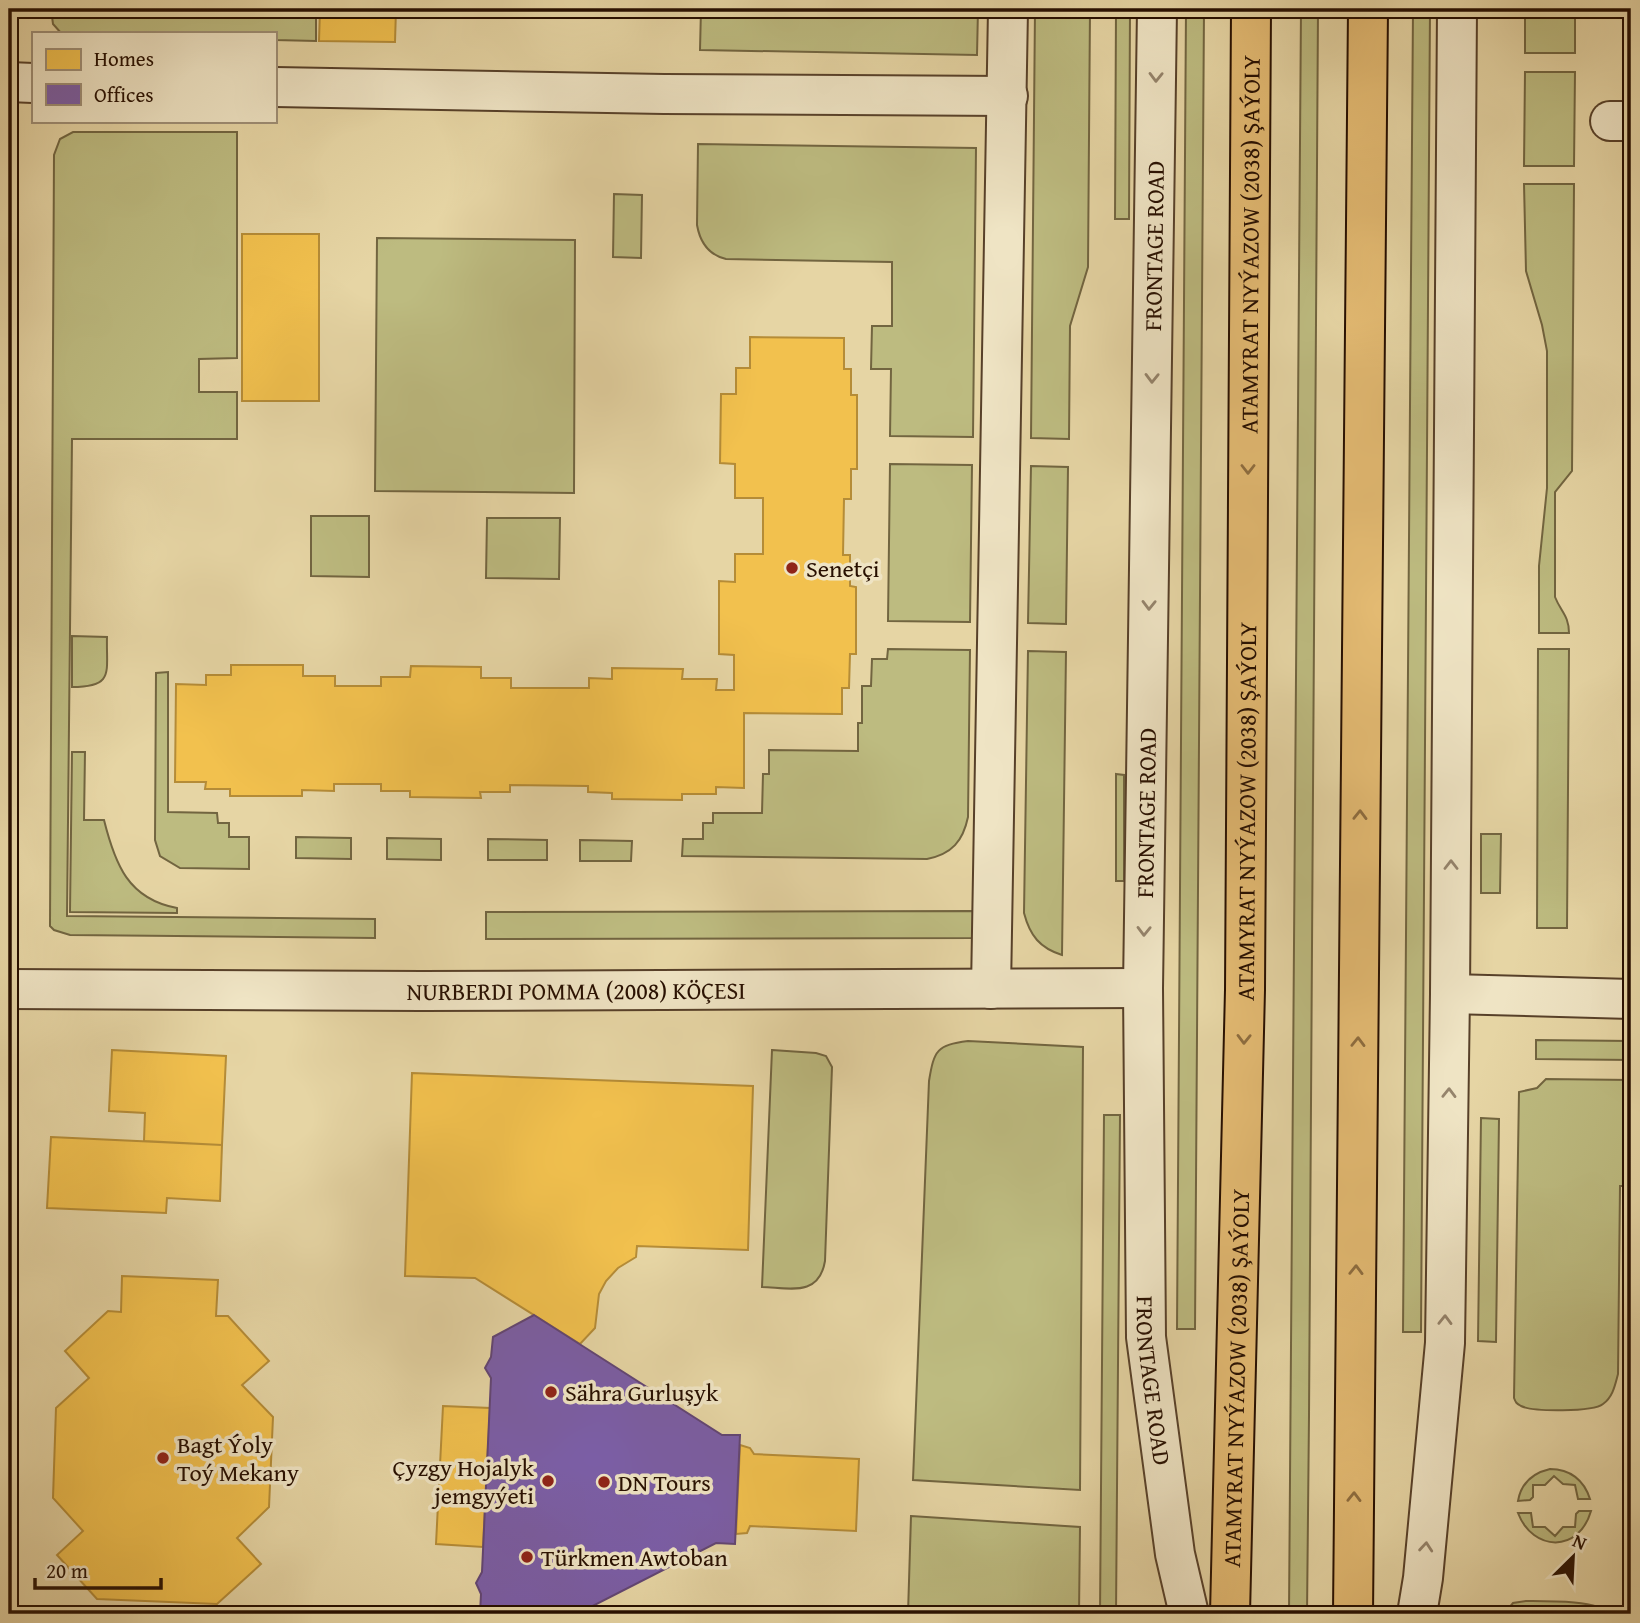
<svg xmlns="http://www.w3.org/2000/svg" width="1640" height="1623" viewBox="0 0 1640 1623" font-family="'Gentium Book Plus',serif">
	<rect width="100%" height="100%" fill="#e6d5a4"/>
	<filter id="stains"><feTurbulence type="fractalNoise" baseFrequency=".00286" numOctaves="4"/><feColorMatrix values="0 0 0 0 .2 0 0 0 0 .09 0 0 0 0 .02 0 0 0 .5 -.17"/></filter>
	<radialGradient id="worn" r=".72"><stop offset=".6" stop-color="#630" stop-opacity="0"/><stop offset="1" stop-color="#630" stop-opacity=".3"/></radialGradient>
	<path fill="#bdbb80" stroke="#726540" stroke-width="2" d="M51,9H316V41L275,40V33H61L53,24Z
		M701,9H978L977,55L700,50Z
		M1035,9H1090L1088,267L1070,326L1069,439L1031,438Z
		M1116,9H1130L1129,219H1115Z
		M1186,9H1204L1195,1329H1177Z
		M1301,9H1318L1309,1416L1307,1614H1289Z
		M1413,9H1430L1421,1332H1403Z
		M1525,9H1575V53H1525Z
		M1525,72H1575L1574,166H1524Z
		M73,132H237V358L199,359V392H237V439H72L67,916L375,919V938L70,935L54,930L50,926L54,155L60,139Z
		M698,144L976,148L973,437L890,436L891,369H871L872,326H892V262L726,259C709,255 700,242 697,225Z
		M1524,184H1574L1572,471L1555,492V597C1561,612 1569,616 1569,633H1539V566L1547,488V351L1542,325L1526,271Z
		M614,194L642,195L641,258L613,257Z
		M377,238L575,240L574,493L375,491Z
		M890,464L972,465L970,622L888,621Z
		M1031,466L1068,467L1066,624L1028,623Z
		M311,516H369V577L311,576Z
		M487,518H560L559,579L486,578Z
		M72,636L107,637C106,672 115,687 72,687Z
		M888,649L970,650L968,817C963,841 952,854 927,859L682,856L683,839H703V823H713V813H762L763,774H769V750L858,751V723H862V686H871L872,659H887Z
		M1538,649H1569L1567,928H1537Z
		M1028,651L1066,652L1062,955C1040,948 1030,936 1024,913Z
		M168,672V812L217,813L218,823H229V837H249V869L180,868L160,856L155,840L156,673Z
		M72,752H85L84,820H104C115,864 128,899 177,908V913L70,912Z
		M1116,774L1124,775V881H1116Z
		M1481,834H1501L1500,893H1481Z
		M296,837L351,838V859L296,858Z
		M387,838L441,839V860L387,859Z
		M488,839L547,840V860H488Z
		M580,840L632,841L631,861H580Z
		M974,911V938L486,939V912Z
		M1536,1040L1631,1041V1060L1536,1059Z
		M968,1041L1083,1047L1080,1490L913,1480L929,1081C934,1050 937,1045 968,1041Z
		M772,1050L816,1053L826,1056L832,1067L825,1261C819,1297 790,1288 762,1287Z
		M1546,1079L1631,1080V1186H1620L1618,1374C1615,1385 1613,1397 1603,1404C1593,1412 1533,1412 1521,1406C1516,1403 1516,1403 1514,1398L1519,1092L1537,1088Z
		M1104,1115H1120L1116,1614H1100Z
		M1481,1118L1499,1119L1496,1342L1478,1341Z
		M1550,1469C1570,1469 1584,1480 1590,1499H1578L1575,1485L1563,1484L1554,1476L1545,1485H1533V1497L1530,1500L1518,1501C1521,1483 1533,1473 1550,1469Z
		M1579,1511H1591C1579,1553 1533,1552 1518,1513H1531L1533,1527H1545L1555,1536L1563,1527H1575L1576,1514Z
		M911,1516L1080,1527L1079,1614H908Z
		M1526,1601C1547,1601 1597,1600 1612,1614H1504L1513,1603Z"/>
	<path fill="#f2c14e" stroke="#b58c37" stroke-width="2" d="M320,9H396L395,42L319,41Z
		M242,234H319V401H242Z
		M750,337L844,338V369H851V395H857V469H851V499H844L843,555H850V586L856,587V654H850L849,688H842V714L744,713V788L716,787V794H682V800L612,799V793L588,792V786L510,785V792H480L481,798L410,797V791H381V784H334V791L302,790V796H230V789H205L206,782H175L176,684L206,685V675H231V665H303V676H335V686H381V677H410L411,666L481,667V678H511V688H589V678L612,679V668L683,669L682,679H717L716,690H734V655L719,654V581L735,582V554H763V498H735V464L720,463L721,394H736V368H750Z
		M112,1050L226,1056L222,1145L144,1141L145,1113L109,1111Z
		M412,1073L753,1086L748,1250L637,1246L636,1257L618,1268L606,1281L599,1294L595,1328L580,1344L475,1278L405,1276Z
		M51,1137L222,1145L220,1201L167,1198L166,1213L47,1208Z
		M122,1276L218,1280L216,1316H228L269,1361L242,1385L273,1417L269,1507L237,1538L261,1564L217,1604L97,1599L57,1555L83,1531L53,1498L56,1408L89,1378L65,1351L108,1311L121,1312Z
		M443,1406L490,1408L483,1547L436,1544Z
		M740,1445L750,1448L754,1454L859,1459L856,1531L750,1526L747,1533L736,1534Z"/>
	<path fill="#7b5ea7" stroke="#624675" stroke-width="2" d="M534,1315L722,1435H740L735,1544L716,1543L577,1614H480L481,1594L476,1583L482,1572L491,1378L485,1368L491,1357L493,1337Z"/>
	<g fill="none" stroke-linecap="round" stroke-linejoin="round">
		<g stroke="#574029" stroke-width="42">
			<g id="minor">
				<path id="s1" d="M1157,9L1143,988L1146,1337L1175,1554L1189,1614"/>
				<path d="M9,82L33,83"/>
				<path d="M275,87L664,94L1008,96"/>
				<path d="M1610,121H1631"/>
				<path id="s2" d="M9,989L422,991L1143,988"/>
				<path d="M991,989L1008,9"/>
				<path d="M1450,994L1631,999"/>
				<path d="M1417,1614L1423,1578L1445,1343L1450,994L1457,9"/>
			</g>
		</g>
		<g stroke="#270f00" stroke-width="42">
			<g id="major">
				<path id="s3" d="M1230,1614L1245,990L1251,9"/>
				<path d="M1353,1614L1368,9"/>
			</g>
		</g>
		<use href="#minor" stroke="#efe4c4" stroke-width="38"/>
		<use href="#major" stroke="#e3ba72" stroke-width="38"/>
	</g>
	<defs><path id="oneway-chevron" d="M-2-3.5L2.5 0L-2 3.5" fill="none" stroke-width="1.6" stroke-linecap="round" stroke-linejoin="round" transform="scale(1.75)"/></defs>
	<g stroke="#95846c">
		<use href="#oneway-chevron" transform="translate(1156 77) rotate(91)"/>
		<use href="#oneway-chevron" transform="translate(1152 378) rotate(91)"/>
		<use href="#oneway-chevron" transform="translate(1149 605) rotate(91)"/>
		<use href="#oneway-chevron" transform="translate(1451 865) rotate(-90)"/>
		<use href="#oneway-chevron" transform="translate(1144 931) rotate(91)"/>
		<use href="#oneway-chevron" transform="translate(1449 1093) rotate(-89)"/>
		<use href="#oneway-chevron" transform="translate(1445 1320) rotate(-89)"/>
		<use href="#oneway-chevron" transform="translate(1426 1547) rotate(-85)"/>
	</g>
	<g stroke="#8e6d3f">
		<use href="#oneway-chevron" transform="translate(1248 469) rotate(90)"/>
		<use href="#oneway-chevron" transform="translate(1360 815) rotate(-89)"/>
		<use href="#oneway-chevron" transform="translate(1244 1039) rotate(91)"/>
		<use href="#oneway-chevron" transform="translate(1358 1042) rotate(-89)"/>
		<use href="#oneway-chevron" transform="translate(1356 1270) rotate(-89)"/>
		<use href="#oneway-chevron" transform="translate(1354 1497) rotate(-89)"/>
	</g>
	<g fill="#8f2418" stroke="#efe4c4" stroke-width="2.5">
		<circle cx="792" cy="568" r="7"/>
		<circle cx="551" cy="1392" r="7"/>
		<circle cx="163" cy="1458" r="7"/>
		<circle cx="548" cy="1481" r="7"/>
		<circle cx="604" cy="1482" r="7"/>
		<circle cx="527" cy="1557" r="7"/>
	</g>
	<g text-anchor="middle" dominant-baseline="central" stroke-width="7" stroke-linejoin="round" paint-order="stroke">
		<g font-size="24" fill="#270f00" stroke="#efe4c4">
			<text stroke="none"><textPath href="#s3" startOffset="1370">ATAMYRAT NYÝAZOW (2038) ŞAÝOLY</textPath></text>
			<text transform="translate(1154 246) rotate(-89)">FRONTAGE ROAD</text>
			<text stroke="none"><textPath href="#s3" startOffset="803">ATAMYRAT NYÝAZOW (2038) ŞAÝOLY</textPath></text>
			<text transform="translate(1146 813) rotate(-89)">FRONTAGE ROAD</text>
			<text stroke="none"><textPath href="#s2" startOffset="567">NURBERDI POMMA (2008) KÖÇESI</textPath></text>
			<text stroke="none"><textPath href="#s3" startOffset="236">ATAMYRAT NYÝAZOW (2038) ŞAÝOLY</textPath></text>
			<text stroke="none"><textPath href="#s1" startOffset="1372">FRONTAGE ROAD</textPath></text>
		</g>
		<g font-size="24" fill="#270f00" stroke="#efe4c4" text-anchor="start">
			<text x="806" y="568">Senetçi</text>
			<text x="565" y="1392">Sähra Gurluşyk</text>
			<text x="177" y="1444">Bagt Ýoly<tspan x="177" dy="28">Toý Mekany</tspan></text>
			<text x="534" y="1467" text-anchor="end">Çyzgy Hojalyk<tspan x="534" dy="28">jemgyýeti</tspan></text>
			<text x="618" y="1482">DN Tours</text>
			<text x="541" y="1557">Türkmen Awtoban</text>
		</g>
	</g>
	<rect width="1640" height="1623" fill="none" stroke="#e6d5a4" stroke-width="35"/>
	<rect x="10" y="10" width="1619" height="1602" fill="none" stroke="#270f00" stroke-width="3.5"/>
	<rect x="18" y="18" width="1605" height="1588" fill="none" stroke="#270f00" stroke-width="2"/>
	<rect x="32" y="32" width="245" height="91" fill="#efe4c4" stroke="#9f8f76" stroke-width="2"/>
	<rect x="46" y="49" width="35" height="21" fill="#f2c14e" stroke="#9f8f76" stroke-width="2"/>
	<text x="94" y="66" font-size="21" fill="#270f00">Homes</text>
	<rect x="46" y="84" width="35" height="21" fill="#7b5ea7" stroke="#9f8f76" stroke-width="2"/>
	<text x="94" y="102" font-size="21" fill="#270f00">Offices</text>
	<g transform="translate(1573 1557) rotate(24)" stroke="#efe4c4" stroke-width="5" paint-order="stroke">
	<path d="M0-5L12 26L0 18L-12 26Z" fill="#270f00"/>
	<text y="-10" font-size="19" font-weight="bold" text-anchor="middle" fill="#270f00">N</text>
	</g>
	<path d="M35 1578v10h126v-10" fill="none" stroke="#270f00" stroke-width="3.5"/>
	<text x="46" y="1578" font-size="21" fill="#270f00" stroke="#efe4c4" stroke-width="5" paint-order="stroke">20 m</text>
	<rect width="100%" height="100%" filter="url(#stains)"/>
	<rect width="100%" height="100%" fill="url(#worn)"/>
</svg>
